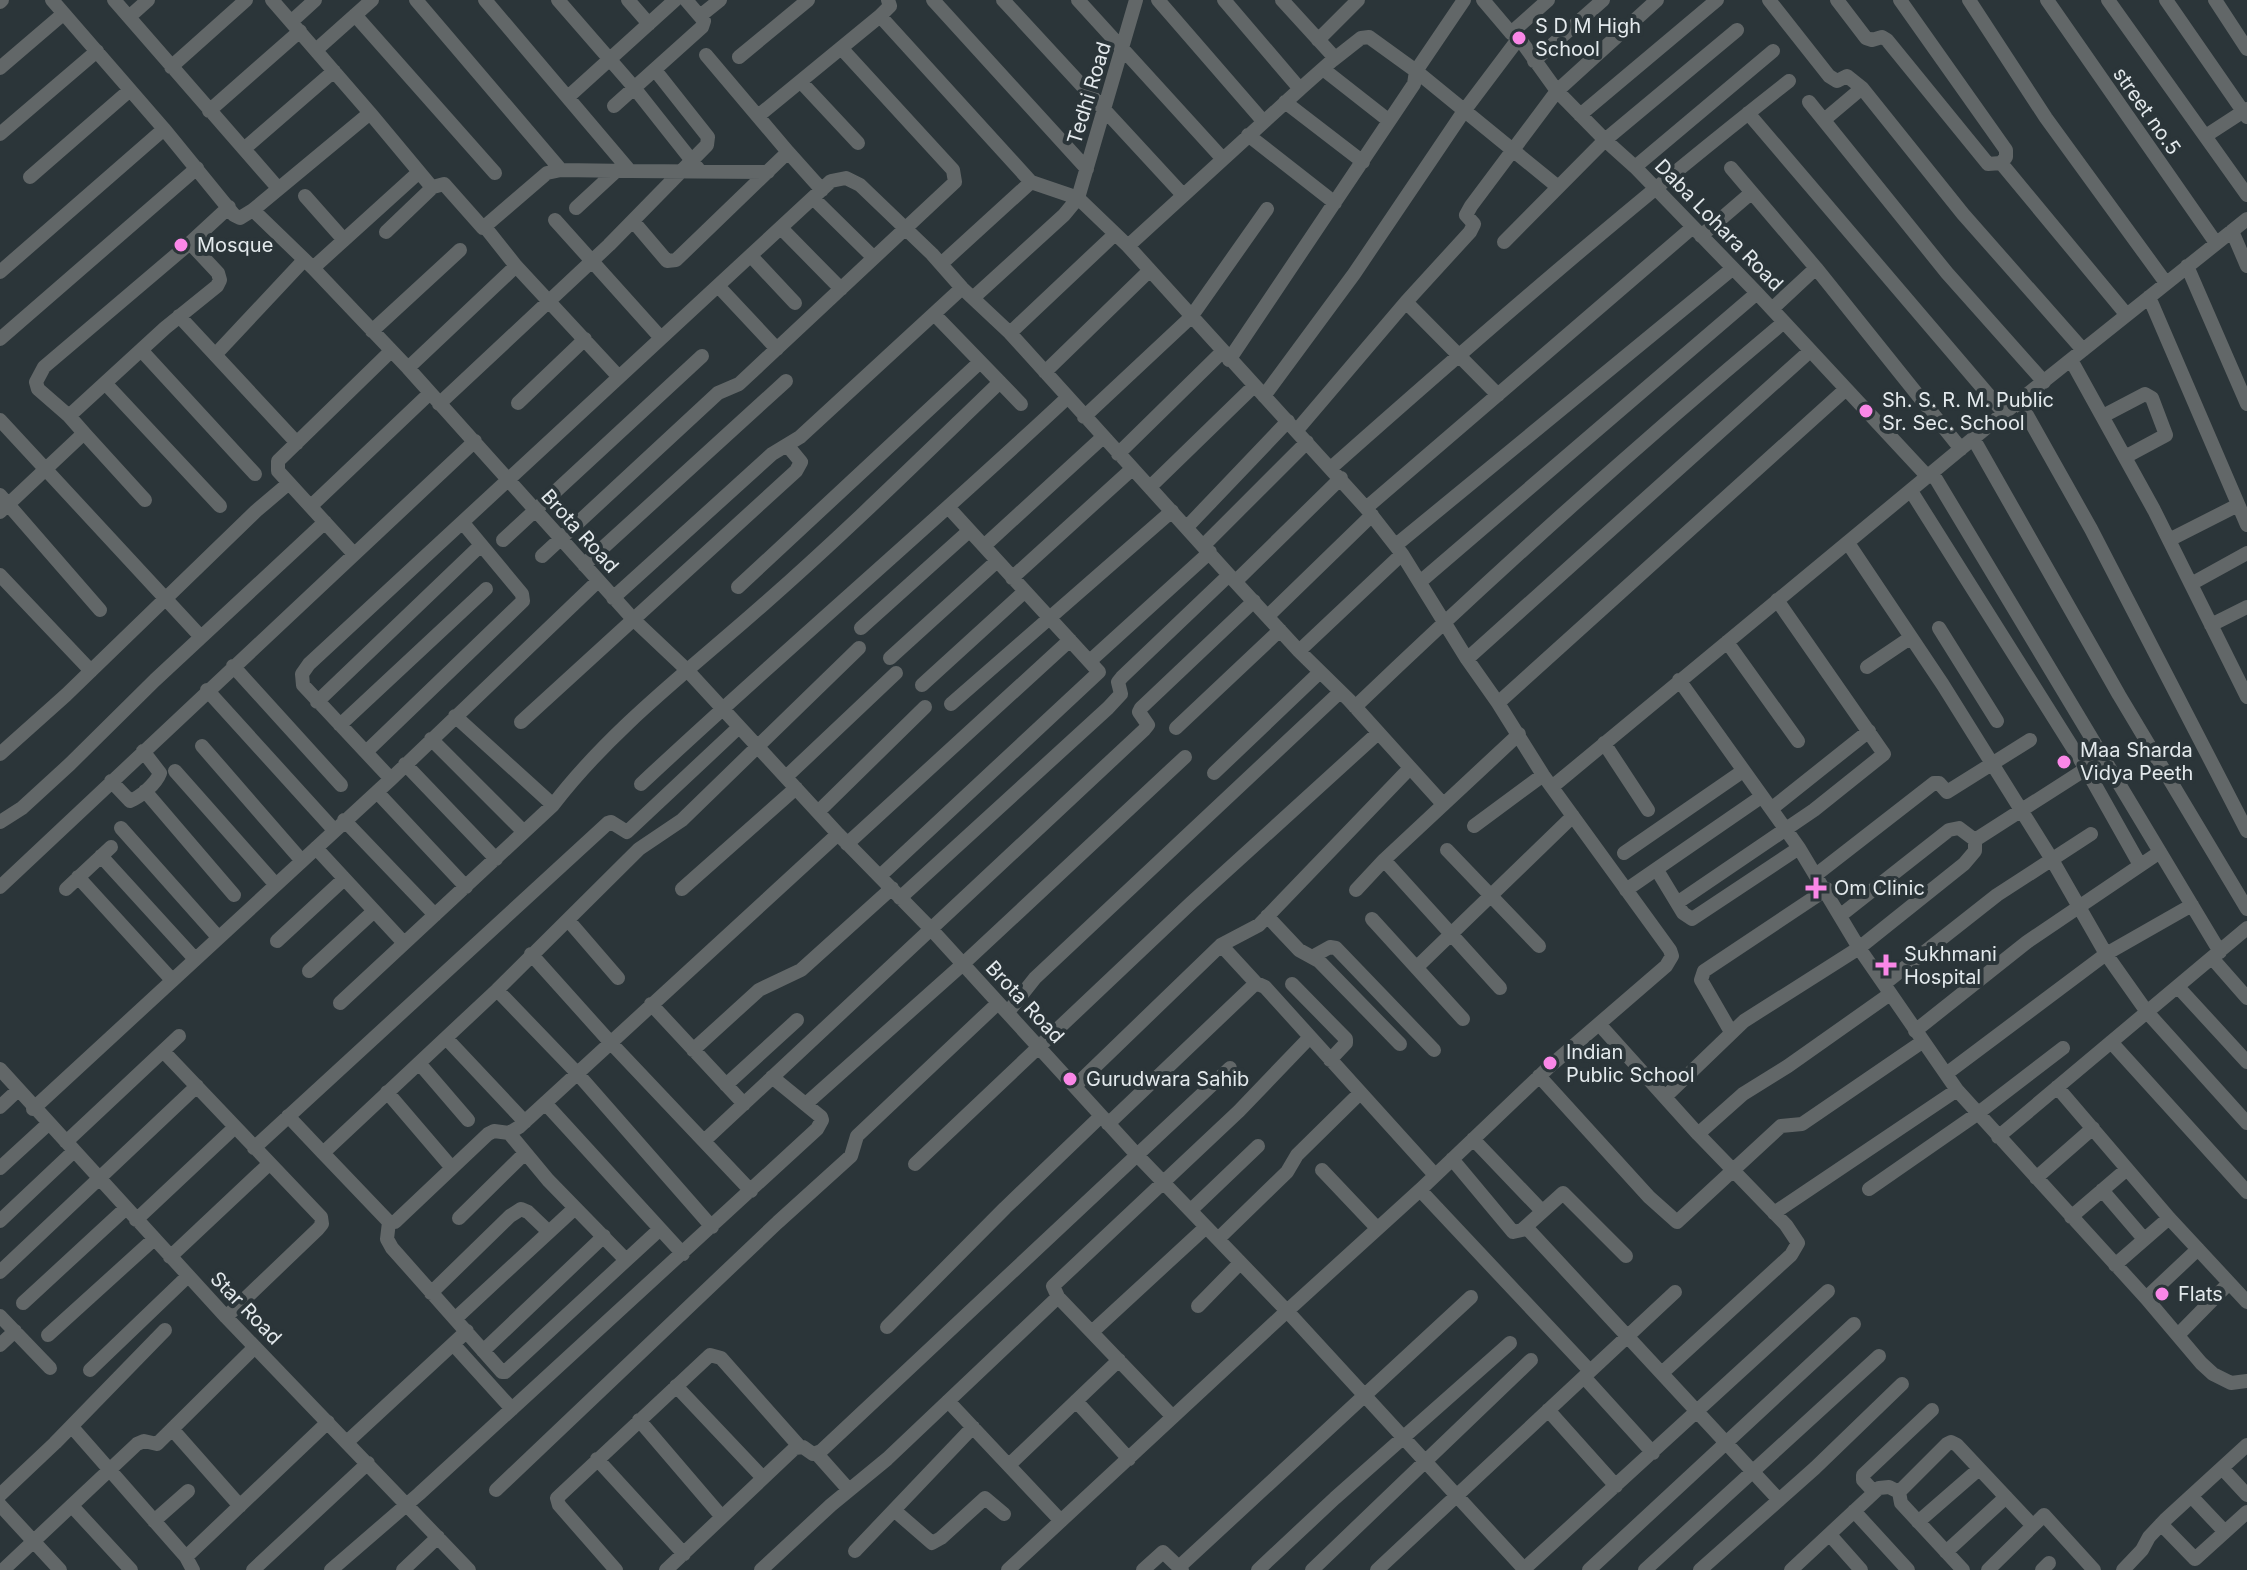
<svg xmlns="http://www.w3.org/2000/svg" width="2247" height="1570" viewBox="0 0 2247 1570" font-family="Inter,sans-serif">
	<rect width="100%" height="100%" fill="#2b3539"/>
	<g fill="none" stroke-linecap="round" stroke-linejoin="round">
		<path stroke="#626768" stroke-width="14" d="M52,0L164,129L234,215L240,218L253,210L313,268L408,368L633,619L687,670L838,834L931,929L1137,1155L1287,1311L1420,1190L1549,1067L1666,966L1672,956L1670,950L1543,775L1498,703L1467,659L1402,554L1366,508L1128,246L1078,198L1031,182L880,16
			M114,0L278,188
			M416,0L561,170L630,171L485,0
			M558,0L632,85L700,171
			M628,0L649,24
			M933,0L1087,169
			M1003,0L1183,195
			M1078,0L1222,158
			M1158,0L1263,121
			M1282,0L1335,58L1300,89
			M1483,0L1511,33L1519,38L1557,91L1605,140L1635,167L1757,293L1928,477
			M1769,0L1829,76L1837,81L1847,76L1862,88L1963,214L2083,350
			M1837,0L1866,38L1872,40L1882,37L1887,40L1988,164L2001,163
			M1900,0L2006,150V157L2001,163L2126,314
			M1969,0L2046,118L2166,283
			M2047,0L2216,243
			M2108,0L2247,195
			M2166,0L2247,117
			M2215,0L2247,49
			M0,2L2,0
			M355,15L495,173
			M700,16L720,0
			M129,17L148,0
			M292,21L315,0
			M1511,33L1548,0
			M1318,40L1358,0
			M316,50L372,0
			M739,57L808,0
			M1333,60L1361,38L1369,37L1416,71L1558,187
			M1534,61L1603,0
			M171,67L246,0
			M0,68L63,14
			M1323,69L1388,120
			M801,82L858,143
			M568,97L675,0
			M1285,102L1363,162
			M1809,102L1947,273L2044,382
			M614,106L702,27L704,21L686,0
			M209,111L300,31
			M370,113L430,185L433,187L444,184L483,228L547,173L561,170
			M1748,113L2004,413
			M1580,115L1717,0
			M758,116L880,16L890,6L888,0
			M1824,120L1862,88
			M0,134L97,51
			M1248,135L1335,203
			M2207,135L2247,109
			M244,149L334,71
			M788,152L822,190
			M1635,167L1773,51
			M1731,168L1816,268L1961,449
			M630,171L768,172
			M30,177L130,90
			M305,196L344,240
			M813,198L873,257
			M576,208L615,172
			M253,210L370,113L272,0
			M555,220L661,338
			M633,221L667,261L676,260L788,152L706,55
			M485,227L516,266L618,376
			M781,228L841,289
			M2232,231L2247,266
			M386,232L433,187
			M1701,236L1751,193
			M1504,242L1605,140L1737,30
			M190,243L44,367L36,382L38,389L69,416L165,328L217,286L220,280L218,273L190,243L229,207
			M1128,246L1300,89L1224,0
			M751,256L795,303
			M941,264L1031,182
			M2187,266L2247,404
			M313,268L419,172
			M0,272L164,129
			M719,287L777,349
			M2149,297L2247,525
			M973,298L1064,215L1078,198L1136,0
			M1406,302L1498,395
			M1772,309L1816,268
			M934,314L1021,404
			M179,316L297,443
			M372,331L460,250
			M1010,333L1115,234
			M0,339L197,168
			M141,350L255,474
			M215,355L304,260
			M1229,360L1414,84L1416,71L1464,0
			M2071,360L2154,510L2247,697
			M408,368L516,266
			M1045,372L1149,271
			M105,383L220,506
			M1264,396L1354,274L1464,111L1519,38
			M2019,401L2091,529L2247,831
			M518,403L585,339
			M439,404L609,245L707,145L708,137L655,70
			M2103,416L2145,394L2152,398L2166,435L2125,457
			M1084,417L1191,317L1267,209
			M0,420L201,637
			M1297,430L1406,302L1470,232L1474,224L1466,215L1471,206L1557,91L1657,0
			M84,433L145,500
			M1973,438L2119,695L2247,909
			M1118,454L1222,352
			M1332,467C1481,335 1632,204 1789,81
			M1933,474L2220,952
			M1150,487L1254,386
			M1911,491L2086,769L2140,865
			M0,495L100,610
			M311,506L430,393
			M1366,508L1693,227
			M0,512L84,433L69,416
			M1187,527L1288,421
			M503,540L702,356
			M2169,540L2238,505
			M1848,543L1943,685L2051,858L2106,954L2147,1012L2247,1123
			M1204,545L1307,442
			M1396,545L1732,269
			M984,546L1103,437
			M353,553L278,471V461L391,351
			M542,556L718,393L739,384L955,182L953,170L842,49
			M584,565L786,381
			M0,575L91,671
			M1012,578L1132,469
			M1236,581L1341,478
			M1420,582L1757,293
			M2191,584L2247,553
			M738,587L980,362
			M613,598L772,454L800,437L962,288
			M1268,616L1372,515
			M2211,625L2247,607
			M861,628L969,531
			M1939,628L1997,721
			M1727,642L1798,741
			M1299,651L1402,554
			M890,658L997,561
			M1467,659L1810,351
			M1091,660L1210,552
			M233,666L341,785
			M1867,667L1910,638
			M1679,680L1799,848L1859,948L1957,1090L2146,1298L2201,1363L2213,1374L2231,1383L2247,1381
			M922,685L1024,592
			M207,690L334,830
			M317,702L481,545
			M1498,703L1846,389
			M951,704L1172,511
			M1355,707C1494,574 1637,445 1784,322
			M455,716L553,805
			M521,722L796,471L801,462L787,445
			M340,725L486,589
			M1176,728L1280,630
			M431,739L524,832
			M1604,743L1648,810
			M202,746L302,861
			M366,752L523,601L522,594L463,523
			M0,754L66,695L256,511L289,483
			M405,764L496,859
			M175,771L276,885
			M1214,773L1320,672
			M786,777L896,673
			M391,779L303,685L302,674L309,664L831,181L846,178L860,185L932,254L962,288L1010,333L1229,575L1299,651L1349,700L1443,804
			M111,781L130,801C140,797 156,784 160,773L143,751
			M641,784C781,653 927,529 1068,397
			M1552,787L2004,413L2247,219
			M145,791L234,895
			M377,792L466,887
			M1771,809L1869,731
			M818,812L925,707
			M344,820L435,915
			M0,822L22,808L70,764L155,680L325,522
			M1474,826L1543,775
			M121,828L218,937
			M847,844L1070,640
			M316,848L404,943
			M1447,850L1539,946
			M1624,853L1743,771
			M101,856L195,959
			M1384,860L1500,988
			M1657,870L1683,913L1692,919L1799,848
			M1817,874L1934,783H1939L1947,792L2030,740
			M880,876L1099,672L949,508
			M78,877L172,980
			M0,887L475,441
			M66,889L111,847
			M682,889L796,788
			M1356,890L1384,860L1519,734
			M1626,890L1761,797
			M900,898L1108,708L1121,694L1118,682L1122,677L1229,575
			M1677,903L1814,810L1884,754L1777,600
			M1841,915L1949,830L1959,828L1975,840L2092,765
			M1267,916L1299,950L1319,961L1400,1044
			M1372,919L1463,1019
			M568,920L618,978
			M277,941L344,879
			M1221,945L1256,983
			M531,954L610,1042L751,1191
			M1312,957L1330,947L1336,948L1434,1050
			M2212,958L2247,998
			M1417,967L1573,816
			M309,971L374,911
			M1292,984L1346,1039V1043L1330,1060
			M1884,984L1997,895L2091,834
			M2178,987L2247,1062
			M497,990L577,1073L712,1227
			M340,1003L553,805C612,728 692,668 764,604C845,533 922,457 1000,382
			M651,1004L744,1104
			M1008,1012L1035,978L1340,692
			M1599,1024L1698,1134L1786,1225L1798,1243L1791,1255L1662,1373
			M1915,1031L2027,942L2160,852
			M1731,1032L1701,980L1704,971L1827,889
			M446,1038L525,1122
			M2111,1042L2247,1192
			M693,1050L759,990L801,970L892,888
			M163,1051L179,1036
			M419,1063L468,1120
			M0,1069L226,1317L469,1570
			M1946,1074L2106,954L2192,905
			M1539,1076L1649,1197L1677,1222L1781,1126L1802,1124L1922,1042
			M726,1085L797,1020
			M1075,1086L1221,945L1259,925L1409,769
			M2057,1087L2169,1218L2247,1302
			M387,1092L452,1168
			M1665,1097L1744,1021L1859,948L1964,864L1975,851V840
			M545,1103L683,1254
			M807,1103L963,964L1185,757
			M0,1107L18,1090
			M33,1109L391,779L598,581
			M288,1116L323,1153L497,990L639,849L682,820L859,648
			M1108,1124L1256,983L1265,987L1435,1175
			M509,1133L519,1127L838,834
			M1698,1134L1743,1094L1788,1066L1890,994
			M1998,1137L2247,928
			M1473,1139L1542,1211
			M704,1141L1144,730L1148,725L1139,712L1141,708L1254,601
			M66,1142L163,1051L321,1217L322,1224L318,1229L226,1317
			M254,1148L608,823L611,822L627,832L739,727
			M323,1153L389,1222H395L488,1134L494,1131L509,1133L548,1180L626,1260
			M1452,1159L1513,1232L1522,1230L1563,1193L1626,1256
			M915,1164L1191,903L1378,733
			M0,1168L48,1124
			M1322,1170L1377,1228
			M2036,1178L2093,1128
			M1869,1189L1977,1114L2063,1048
			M1420,1190L1590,1371
			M2102,1190L2144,1239
			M1191,1210L1258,1146
			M1774,1213L1957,1090
			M2071,1217L2127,1169
			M459,1218L525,1153
			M136,1220L234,1128
			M0,1221L74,1151
			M389,1222L387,1239L392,1248L502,1372H505L660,1229
			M1526,1227L1779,1500
			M1218,1239L1287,1172L1297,1155L1359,1094
			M170,1257L269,1164
			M2115,1265L2169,1218
			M0,1272L197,1086
			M431,1293L510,1216L521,1209L528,1212L549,1232
			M2146,1298L2198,1249
			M23,1303L125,1209
			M1198,1306L1240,1263
			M0,1316L50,1368
			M456,1318L575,1208
			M887,1327L1005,1208L1101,1116
			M1092,1332L1206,1227
			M48,1335L154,1239
			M2178,1335L2229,1283
			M453,1344L512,1409
			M0,1345L15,1331
			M483,1351L604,1236
			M90,1370L188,1276
			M1584,1377L1653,1453
			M676,1386L763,1478
			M948,1401L1061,1521
			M1076,1401L1129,1459
			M1548,1410L1616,1486
			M1173,1417L1058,1297L1053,1286L1239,1111L1310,1037
			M639,1420L722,1517
			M72,1427L186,1557L193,1570
			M172,1429L240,1506
			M347,1442L467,1331
			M817,1454L849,1490
			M597,1459L684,1554
			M1009,1465L1119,1360
			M2222,1468L2247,1495
			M496,1490L778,1222L851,1156L857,1136L998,1003
			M1874,1492L1863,1480V1475L1932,1410
			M0,1495L55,1443L165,1330
			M2191,1496L2225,1532
			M0,1505L60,1570
			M72,1506L131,1570
			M894,1510L932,1543L941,1538L985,1498L1004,1514
			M1854,1511L1908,1570
			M154,1521L188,1491
			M1918,1522L1979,1469
			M2161,1524L2195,1559L2247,1512
			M1830,1535L1861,1570
			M855,1551L973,1427
			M1946,1552L2006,1497
			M186,1557L328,1422
			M1179,1567L1471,1297
			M3,1570L137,1444L144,1441L157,1444L255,1347
			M253,1570L368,1463
			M331,1570L419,1494L817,1129L822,1120L821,1117L772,1077
			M403,1570L438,1537
			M616,1570L559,1505L557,1498L710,1355L721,1358L799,1446
			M666,1570L795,1448L803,1447L813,1454L821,1451L1230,1068
			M761,1570L831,1505L887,1459L1058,1297
			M1008,1570L1287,1311L1525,1570
			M1143,1570L1163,1552L1182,1570
			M1258,1570L1335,1498L1510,1343
			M1312,1570L1531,1360
			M1377,1570L1675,1292
			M1523,1570L1828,1291
			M1589,1570L1854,1324
			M1645,1570L1879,1356
			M1700,1570L1815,1468L1902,1384
			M1791,1570L1879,1488L1889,1487L1899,1492
			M1963,1570L1901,1503L1899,1492L1947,1444L1951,1442L1957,1445L2033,1526
			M1988,1570L2044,1515L2094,1570
			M2042,1570L2049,1563
			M2123,1570L2142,1550L2149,1537L2165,1520L2247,1445"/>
	</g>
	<g fill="#fa87e7" stroke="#2b3539" stroke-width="3">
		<circle cx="1519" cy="38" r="8"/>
		<circle cx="181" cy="245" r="8"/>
		<circle cx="1866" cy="411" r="8"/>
		<circle cx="2064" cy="762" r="8"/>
		<path d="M1812 876h8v8h8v8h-8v8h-8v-8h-8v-8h8z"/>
		<path d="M1882 953h8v8h8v8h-8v8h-8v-8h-8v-8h8z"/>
		<circle cx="1550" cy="1063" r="8"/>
		<circle cx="1070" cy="1079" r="8"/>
		<circle cx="2162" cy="1294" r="8"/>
	</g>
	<g text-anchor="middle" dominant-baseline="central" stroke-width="8" stroke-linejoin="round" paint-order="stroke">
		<g font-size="20" fill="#e3e9ec" stroke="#2b3539" text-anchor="start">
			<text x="1535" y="26">S D M High<tspan x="1535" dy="23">School</tspan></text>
			<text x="197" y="245">Mosque</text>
			<text x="1882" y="400">Sh. S. R. M. Public<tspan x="1882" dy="23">Sr. Sec. School</tspan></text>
			<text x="2080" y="750">Maa Sharda<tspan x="2080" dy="23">Vidya Peeth</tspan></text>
			<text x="1834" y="888">Om Clinic</text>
			<text x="1904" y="954">Sukhmani<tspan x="1904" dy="23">Hospital</tspan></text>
			<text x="1566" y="1052">Indian<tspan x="1566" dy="23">Public School</tspan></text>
			<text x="1086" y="1079">Gurudwara Sahib</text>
			<text x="2178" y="1294">Flats</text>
		</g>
		<g font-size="20" fill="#e3e9ec" stroke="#2b3539">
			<text transform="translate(1089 93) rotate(-73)">Tedhi Road</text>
			<text transform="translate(2147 111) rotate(55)">street no.5</text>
			<text transform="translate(1719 225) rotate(46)">Daba Lohara Road</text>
			<text transform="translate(580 531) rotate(48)">Brota Road</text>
			<text transform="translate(1025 1002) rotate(47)">Brota Road</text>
			<text transform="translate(246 1308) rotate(46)">Star Road</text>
		</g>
	</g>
</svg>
